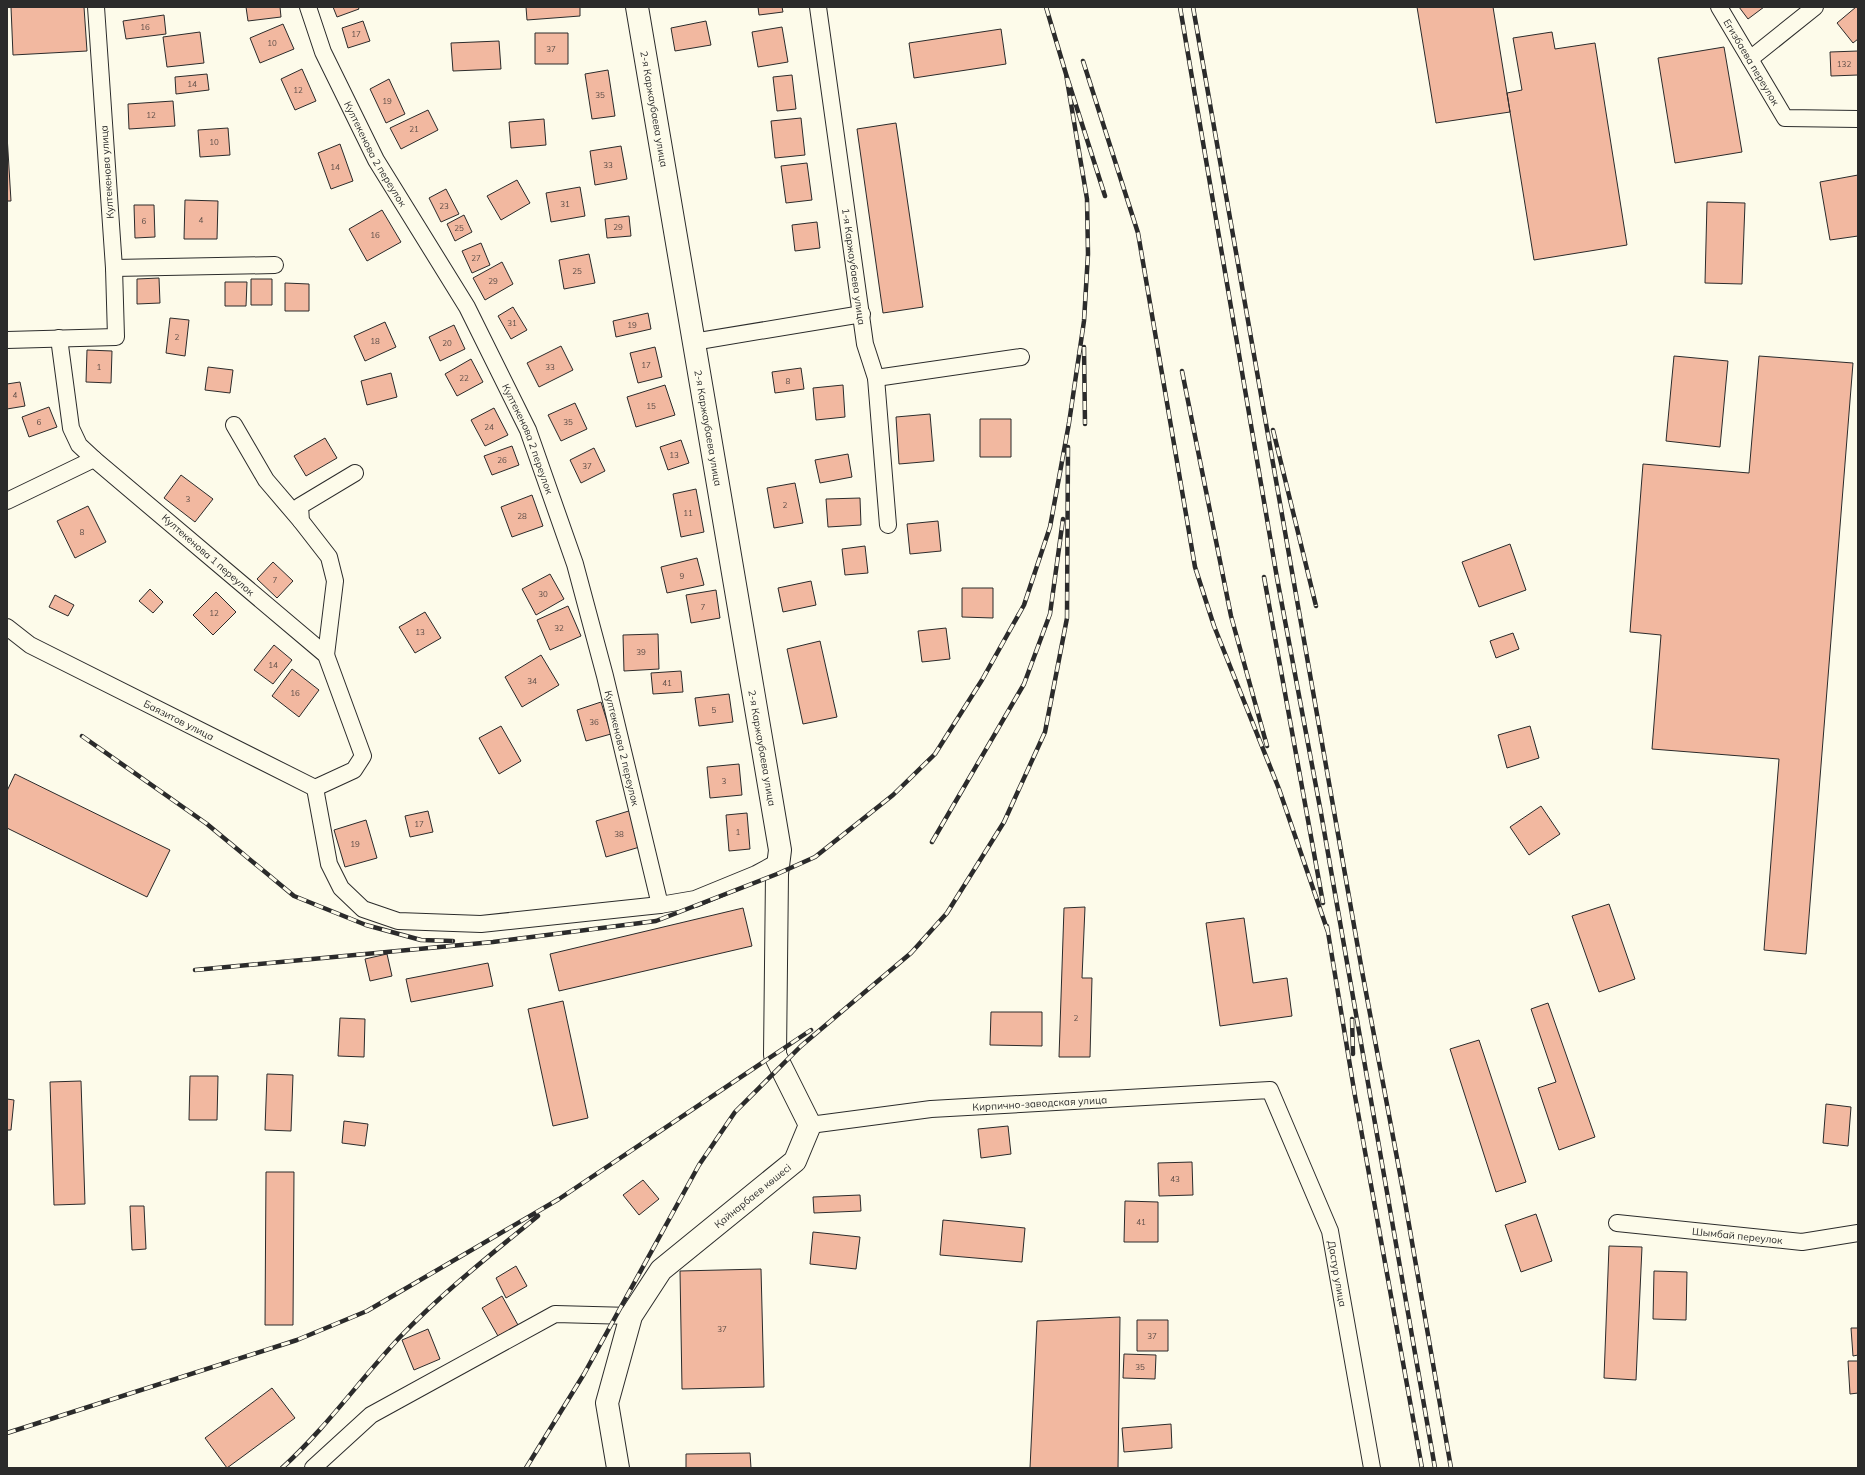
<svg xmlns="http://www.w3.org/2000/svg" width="1865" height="1475" viewBox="0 0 1865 1475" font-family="Mulish,sans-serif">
	<rect width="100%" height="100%" fill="#fdfbea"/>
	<path fill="#f2b8a0" stroke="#2b2b2b" d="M11,7H84L87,51L13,55Z
		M246,7H280L281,17L248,21Z
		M333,7H358L359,9L337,17Z
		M526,7H580V16L527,20Z
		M758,7H782L783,12L759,15Z
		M1417,7H1493L1510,112L1436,123Z
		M1739,7H1764L1748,19Z
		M1856,7H1858V39L1853,43L1837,23Z
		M164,15L166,34L126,39L123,21Z
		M363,21L370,41L348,48L342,28Z
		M706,21L711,45L675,51L671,28Z
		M283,24L294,49L260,63L250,38Z
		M782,27L788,62L758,67L752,32Z
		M1001,29L1006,64L914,78L909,43Z
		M200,32L204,63L167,67L163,37Z
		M1552,32L1555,49L1595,43L1627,245L1534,260L1507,93L1522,90L1513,38Z
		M535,33H568V64H535Z
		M499,41L501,69L453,71L451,43Z
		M1724,47L1742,152L1675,163L1658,58Z
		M1858,51V75L1831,76L1830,52Z
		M302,69L316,101L295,110L281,79Z
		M608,70L615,116L592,119L585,74Z
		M207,74L209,90L176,94L175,77Z
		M792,75L796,109L777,111L773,77Z
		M389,79L405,114L386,123L370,89Z
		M173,101L175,126L129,129L128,104Z
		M428,110L438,130L401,149L390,128Z
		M801,118L805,155L775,158L771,121Z
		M544,119L546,145L511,148L509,122Z
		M896,123L923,307L883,313L857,129Z
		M228,128L230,155L200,157L198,130Z
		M7,135L11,201H7Z
		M340,144L353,181L331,189L318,153Z
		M621,146L627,179L595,185L590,151Z
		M807,163L812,200L786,203L781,166Z
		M1858,175V236L1830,240L1820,182Z
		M517,180L530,203L501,220L487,196Z
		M580,187L585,216L551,222L546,193Z
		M446,189L459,214L441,222L429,198Z
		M185,200L218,201L217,239H184Z
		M1707,202L1745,203L1742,284L1705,283Z
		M134,205H154L155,237L135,238Z
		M382,210L401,242L367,261L349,229Z
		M464,215L472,232L455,241L447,224Z
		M629,216L631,236L607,238L605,219Z
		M817,222L820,248L795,251L792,225Z
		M481,243L490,265L472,273L462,251Z
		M589,254L595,283L564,289L559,260Z
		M502,262L513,284L485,300L473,278Z
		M159,278L160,303L137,304V279Z
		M251,279H272V305H251Z
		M225,282H247L246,306H225Z
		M285,283L309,284V311H285Z
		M513,307L527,330L511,339L498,316Z
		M648,313L651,329L616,337L613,321Z
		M170,318L189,320L185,356L166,353Z
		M385,322L396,347L365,361L354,336Z
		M454,325L465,349L440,361L429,337Z
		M561,346L573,370L539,387L527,363Z
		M655,347L662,377L638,383L630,353Z
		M87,350L112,351L111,383L86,382Z
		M1674,356L1728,361L1720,447L1666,441Z
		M1759,356L1853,363L1806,954L1764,950L1779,759L1652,749L1661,635L1630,632L1643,464L1749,473Z
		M471,359L483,382L457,396L445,374Z
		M208,367L233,370L230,393L205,390Z
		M801,368L804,389L775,393L772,372Z
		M391,373L397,397L367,405L361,381Z
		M20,382L25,406L7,409V384Z
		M665,385L675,415L636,427L627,397Z
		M843,385L845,417L816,420L813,388Z
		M575,403L587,429L561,441L548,415Z
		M49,407L57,427L29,437L22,417Z
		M494,408L508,435L485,446L471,420Z
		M930,414L934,461L899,464L896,417Z
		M980,419H1011V457H980Z
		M325,438L337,458L306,476L294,456Z
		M681,440L689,463L668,470L660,447Z
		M512,446L519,465L492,475L484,456Z
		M594,448L605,471L581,483L570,460Z
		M848,454L852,477L820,483L815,460Z
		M181,475L213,499L195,522L164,498Z
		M795,483L803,523L774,528L767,488Z
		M696,489L704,532L681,537L673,494Z
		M532,495L543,526L512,537L501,507Z
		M860,498L861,525L828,527L826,499Z
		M88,506L106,542L75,558L57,521Z
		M938,521L941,551L910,554L907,524Z
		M1510,544L1526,590L1479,607L1462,562Z
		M865,546L868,573L845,575L842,549Z
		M697,558L704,585L667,593L661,567Z
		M273,562L293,581L277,598L257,579Z
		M550,574L564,599L536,615L522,589Z
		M811,581L816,605L783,612L778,588Z
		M962,588H993V618L962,617Z
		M150,589L163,602L153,613L139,601Z
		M716,590L720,618L691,623L686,595Z
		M216,592L236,612L213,635L193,615Z
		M55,595L74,605L68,616L49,607Z
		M568,606L581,636L550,650L537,620Z
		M425,612L441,638L415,653L399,627Z
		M946,628L950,659L922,662L918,631Z
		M1513,633L1519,649L1496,658L1490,641Z
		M658,634L659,669L624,671L623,635Z
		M820,641L837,717L803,724L787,649Z
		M274,645L292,660L273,684L254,670Z
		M541,655L559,685L522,707L505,677Z
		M292,669L319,690L299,717L272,696Z
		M681,671L683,692L653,694L651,673Z
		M729,694L733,722L699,726L695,698Z
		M601,702L611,734L586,741L577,710Z
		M501,726L521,761L499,774L479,738Z
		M1530,726L1539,758L1507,768L1498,735Z
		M739,764L742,795L710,798L707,767Z
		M15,774L170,850L147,897L7,828V791Z
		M1541,806L1560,834L1529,855L1510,827Z
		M632,810L643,846L606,857L596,821Z
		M428,811L433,832L410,837L405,816Z
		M747,813L750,849L729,851L726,815Z
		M366,820L377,858L345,867L334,830Z
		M1609,904L1635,979L1599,992L1572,916Z
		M1085,907L1082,978H1092L1090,1057H1059L1064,908Z
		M743,908L752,946L559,991L550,954Z
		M1244,918L1253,983L1287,978L1292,1016L1220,1026L1206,923Z
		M387,954L392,976L370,981L365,959Z
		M488,963L493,986L411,1002L406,979Z
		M563,1001L588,1118L553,1126L528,1009Z
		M1548,1003L1595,1137L1559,1150L1538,1088L1556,1082L1531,1009Z
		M991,1012H1042V1046L990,1045Z
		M340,1018L365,1019L364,1057L338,1056Z
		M1479,1040L1526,1182L1496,1192L1450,1049Z
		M267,1074L293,1075L291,1131L265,1130Z
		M190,1076H218L217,1120H189Z
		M81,1081L85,1204L54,1205L50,1082Z
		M7,1099L14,1100L11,1130H7Z
		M1826,1104L1851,1107L1848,1146L1823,1143Z
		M344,1121L368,1124L365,1146L342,1143Z
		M1008,1126L1011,1154L981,1158L978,1129Z
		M1192,1162L1193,1195L1159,1196L1158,1163Z
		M266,1172H294L293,1325H265Z
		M643,1180L659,1199L639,1215L623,1195Z
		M860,1195L861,1211L814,1213L813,1197Z
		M1125,1201L1158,1202V1242H1124Z
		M130,1206H144L146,1249L132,1250Z
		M1536,1214L1552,1261L1521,1272L1505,1225Z
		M943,1220L1025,1228L1022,1262L940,1255Z
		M813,1232L860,1237L856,1269L810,1264Z
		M1609,1246L1642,1247L1636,1380L1604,1378Z
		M516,1266L527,1286L506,1298L496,1278Z
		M761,1269L764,1387L682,1389L680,1271Z
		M1654,1271L1687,1272L1686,1320L1653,1319Z
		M502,1296L518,1325L498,1336L482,1308Z
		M1120,1317L1118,1468H1030L1037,1321Z
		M1137,1320H1168V1351H1137Z
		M1851,1328H1858V1355L1853,1356Z
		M428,1329L440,1359L414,1370L402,1340Z
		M1124,1354L1156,1355L1155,1379L1123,1378Z
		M1848,1361H1858V1393L1850,1394Z
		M272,1388L295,1418L227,1468L205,1438Z
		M1171,1424L1172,1448L1124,1452L1122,1428Z
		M750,1453L751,1468H686V1454Z"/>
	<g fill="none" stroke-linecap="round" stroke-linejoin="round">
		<g stroke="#2b2b2b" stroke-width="18">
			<g id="street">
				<path id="s1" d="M308,7L323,52L376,160L467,307L528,430L575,564L605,676L660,905"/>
				<path id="s2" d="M818,7L865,344L876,378L888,525"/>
				<path id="s3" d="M1719,7L1785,118L1858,119"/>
				<path d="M1750,59L1815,7"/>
				<path d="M114,268L275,265"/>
				<path d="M7,340L116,337L114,268L96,7"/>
				<path d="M693,342L862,314"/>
				<path d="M876,378L1021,357"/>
				<path d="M234,425L266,480L301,521"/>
				<path d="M7,501L94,459"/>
				<path id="s4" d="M7,627L30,645L315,788L354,770L363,756L326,655L94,459L79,445L71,428L59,338"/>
				<path d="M326,655L335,581L329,557L301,521L300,506L355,473"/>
				<path d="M315,788L329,864L341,888L363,909L398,921L481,924L660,905L695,899L756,874L778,862"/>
				<path id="s5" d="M810,1125L931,1109L1270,1090L1330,1231L1372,1468"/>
				<path id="s6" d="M1617,1223L1802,1242L1858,1233"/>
				<path d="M313,1468L371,1415L555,1314L631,1316"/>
			</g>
		</g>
		<g stroke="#2b2b2b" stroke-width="24">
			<g id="secondary">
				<path id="s7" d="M618,1468L607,1403L631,1316L661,1270L795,1161L810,1125L775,1055L777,874L780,850L637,7"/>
			</g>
		</g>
		<use href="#street" stroke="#fdfbea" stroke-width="16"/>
		<use href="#secondary" stroke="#fdfbea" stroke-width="22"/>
		<g stroke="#2b2b2b" stroke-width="4.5">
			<path id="rail" d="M1046,7L1066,74
				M1180,7L1277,578L1321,813L1435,1468
				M1193,7L1362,971L1403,1190L1451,1468
				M1083,61L1138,233L1195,567L1214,626L1279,789L1328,932
				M1084,347L1085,424
				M1182,371L1231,616L1267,746
				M1273,430L1316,606
				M1264,577L1323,903
				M82,736L207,824L294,896L366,925L421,940L453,941
				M932,842L1024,684L1050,614L1063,519
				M1327,926L1355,1096L1422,1468
				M195,970L493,942L656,921L777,874L815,857L893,795L935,754L982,680L1024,605L1050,527L1069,423L1084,321L1088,254L1087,199L1066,74L1105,196
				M1352,1019L1353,1054
				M7,1433L297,1340L367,1311L559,1199L811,1030
				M282,1468C325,1429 359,1381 399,1338C442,1293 490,1255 538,1216
				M526,1468L584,1374L699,1165L735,1112L801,1046L911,953L947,913L1004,822L1045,732L1067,618L1068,447"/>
		</g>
		<use href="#rail" stroke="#fdfbea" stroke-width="3" stroke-dasharray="9" stroke-linecap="butt"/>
	</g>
	<g text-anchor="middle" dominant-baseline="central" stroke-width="3" stroke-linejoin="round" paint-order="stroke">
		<g font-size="8" fill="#5d4e48">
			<text x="145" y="27">16</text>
			<text x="356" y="34">17</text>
			<text x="272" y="43">10</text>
			<text x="551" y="49">37</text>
			<text x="1844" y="64">132</text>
			<text x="192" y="84">14</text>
			<text x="298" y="90">12</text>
			<text x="600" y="95">35</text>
			<text x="387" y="101">19</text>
			<text x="151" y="115">12</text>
			<text x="414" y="129">21</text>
			<text x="214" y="142">10</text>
			<text x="608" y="165">33</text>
			<text x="335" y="167">14</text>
			<text x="565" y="204">31</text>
			<text x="444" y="206">23</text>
			<text x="201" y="220">4</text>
			<text x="144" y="221">6</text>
			<text x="618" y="227">29</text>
			<text x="459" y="228">25</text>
			<text x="375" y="235">16</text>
			<text x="476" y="258">27</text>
			<text x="577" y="271">25</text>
			<text x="493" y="281">29</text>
			<text x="512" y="323">31</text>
			<text x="632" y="325">19</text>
			<text x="177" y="337">2</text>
			<text x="375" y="341">18</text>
			<text x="447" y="343">20</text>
			<text x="646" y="365">17</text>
			<text x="99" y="367">1</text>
			<text x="550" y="367">33</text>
			<text x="464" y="378">22</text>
			<text x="788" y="381">8</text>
			<text x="15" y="395">4</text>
			<text x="651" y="406">15</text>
			<text x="39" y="422">6</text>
			<text x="568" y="422">35</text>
			<text x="489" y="427">24</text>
			<text x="674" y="455">13</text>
			<text x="502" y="460">26</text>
			<text x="587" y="466">37</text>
			<text x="188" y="499">3</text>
			<text x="785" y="505">2</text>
			<text x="688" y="513">11</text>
			<text x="522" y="516">28</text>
			<text x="82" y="532">8</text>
			<text x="682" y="576">9</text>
			<text x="275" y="580">7</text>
			<text x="543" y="594">30</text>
			<text x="703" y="607">7</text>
			<text x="214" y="613">12</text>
			<text x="559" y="628">32</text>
			<text x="420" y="632">13</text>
			<text x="641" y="652">39</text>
			<text x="273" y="665">14</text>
			<text x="532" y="681">34</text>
			<text x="667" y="683">41</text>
			<text x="295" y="693">16</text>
			<text x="714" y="710">5</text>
			<text x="594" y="722">36</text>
			<text x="724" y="781">3</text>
			<text x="419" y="824">17</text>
			<text x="738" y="832">1</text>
			<text x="619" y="834">38</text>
			<text x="355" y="844">19</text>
			<text x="1076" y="1018">2</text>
			<text x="1175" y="1179">43</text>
			<text x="1141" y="1222">41</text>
			<text x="722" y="1329">37</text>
			<text x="1152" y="1336">37</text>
			<text x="1140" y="1367">35</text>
		</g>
		<g font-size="10" fill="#2b2b2b" stroke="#fdfbea">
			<text stroke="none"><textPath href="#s3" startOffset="64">Егизбаева переулок</textPath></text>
			<text transform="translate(654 109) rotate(80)">2-я Каржаубаева улица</text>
			<text stroke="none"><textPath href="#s1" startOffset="162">Култекенова 2 переулок</textPath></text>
			<text transform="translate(107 172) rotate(-94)">Култекенова улица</text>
			<text stroke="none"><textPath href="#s2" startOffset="262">1-я Каржаубаева улица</textPath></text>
			<text transform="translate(708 428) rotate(80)">2-я Каржаубаева улица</text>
			<text stroke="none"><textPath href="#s1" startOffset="486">Култекенова 2 переулок</textPath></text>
			<text transform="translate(208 555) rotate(41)">Култекенова 1 переулок</text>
			<text stroke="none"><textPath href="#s4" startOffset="196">Баязитов улица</textPath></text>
			<text stroke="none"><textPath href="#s1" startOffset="810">Култекенова 2 переулок</textPath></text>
			<text transform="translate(762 748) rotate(80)">2-я Каржаубаева улица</text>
			<text stroke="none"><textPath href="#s5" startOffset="231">Кирпично-заводская улица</textPath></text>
			<text stroke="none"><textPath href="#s7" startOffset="329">Қайнарбаев көшесі</textPath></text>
			<text stroke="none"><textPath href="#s6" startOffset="121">Шымбай переулок</textPath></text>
			<text stroke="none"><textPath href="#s5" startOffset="658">Дастур улица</textPath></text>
		</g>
	</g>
	<rect width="1865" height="1475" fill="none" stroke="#2b2b2b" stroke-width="16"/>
</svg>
